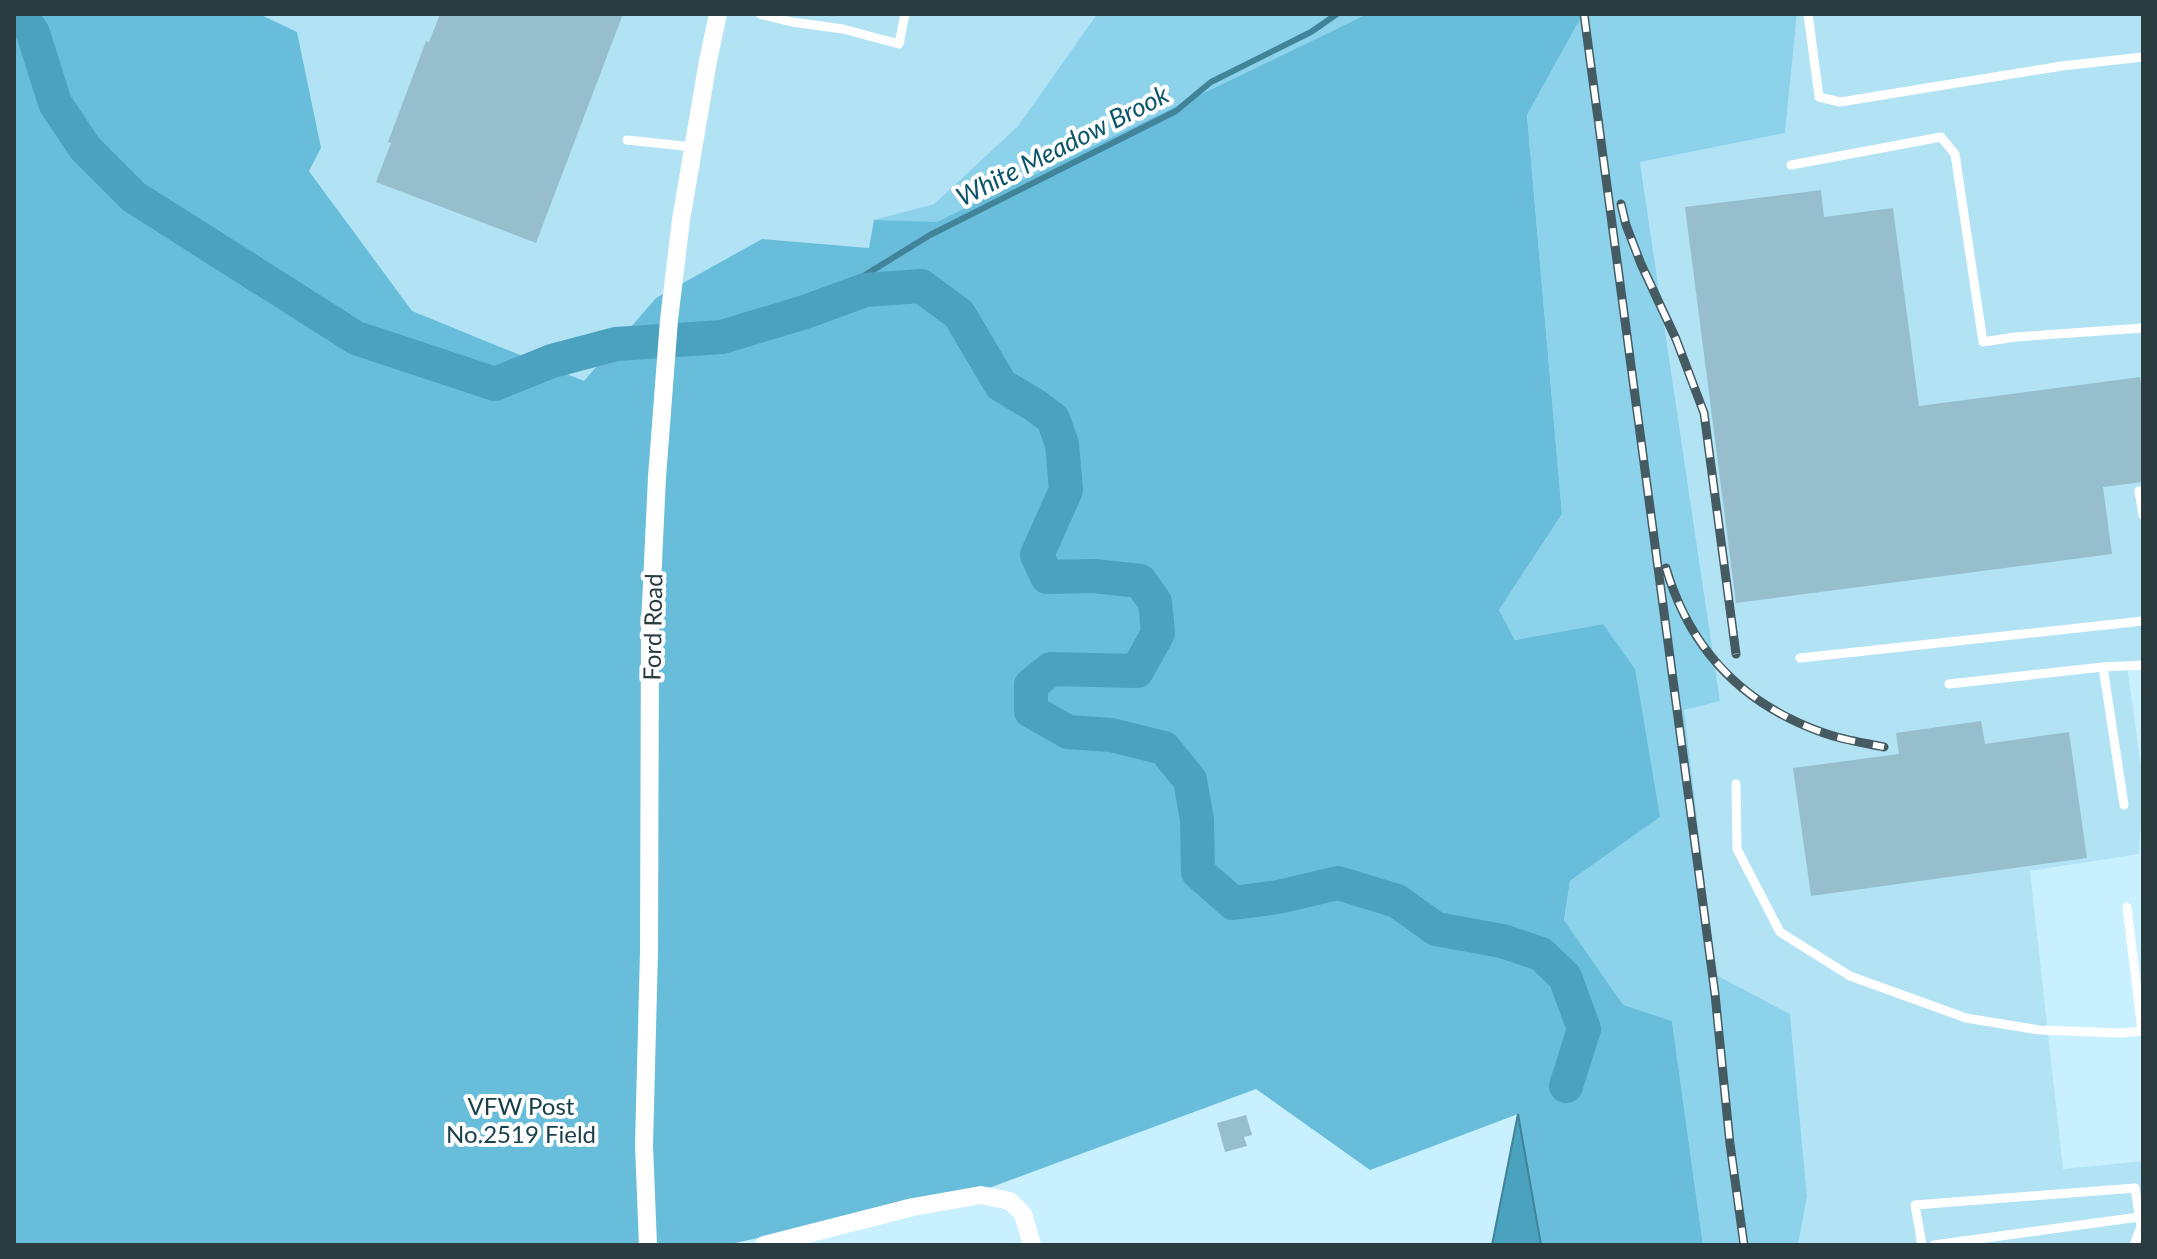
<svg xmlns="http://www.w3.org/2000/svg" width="2157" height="1259" viewBox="0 0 2157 1259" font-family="Lato,sans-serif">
	<rect width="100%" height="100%" fill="#c8f0ff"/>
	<path fill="#b2e3f5" d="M259,14H1097L1018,126L934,204L875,220L869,248L762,239L656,298L585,382L412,312L309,170L297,33Z
		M1797,14H2143V665L2127,666L2143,782L2139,854L2030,871L2063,1169L2143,1161V1245H1798L1807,1197L1790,1014L1716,976L1684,709L1720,701L1640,161L1785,133Z"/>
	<path fill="#8dd2eb" d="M1097,14H1367L936,223L874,220L934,204L1018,126Z
		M1583,14H1797L1785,133L1640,162L1720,701L1684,710L1716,975L1790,1014L1807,1197L1798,1245H1703L1672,1021L1623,1006L1564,920L1570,881L1660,817L1603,624L1515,640L1499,610L1562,514L1527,115Z"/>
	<path fill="#67bdda" d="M14,14H259L297,32L321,148L309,171L412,311L584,381L656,298L762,239L869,248L874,220L937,222L1367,14H1583L1527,115L1562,514L1499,610L1515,640L1603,624L1635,669L1660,817L1570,881L1564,920L1623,1005L1672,1021L1703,1245H1541L1518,1114L1370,1170L1256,1089L989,1188L726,1245H14Z"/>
	<path fill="#4ba2be" stroke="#418398" stroke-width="2" d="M1518,1114L1541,1245H1492Z"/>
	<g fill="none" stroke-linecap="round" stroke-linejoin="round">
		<path stroke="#418398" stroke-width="6" d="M805,312L930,235L1176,111L1211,82L1311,32L1337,14"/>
		<path stroke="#4ba2be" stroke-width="34" d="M20,14L33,33L55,103L85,148L134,197L356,338L495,384L552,361L616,344L722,337L805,312L865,290L921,286L959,314L1001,385L1036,406L1053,419L1062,444L1066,490L1037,555L1047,577L1094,576L1140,581L1155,602L1158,633L1137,671L1051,669L1031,685V711L1068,732L1111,735L1164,748L1190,780L1197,820L1198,872L1233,903L1278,897L1338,883L1397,901L1436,929L1502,941L1541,954L1565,977L1584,1029L1566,1086"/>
	</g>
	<path fill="#97becc" d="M440,14H623L536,243L376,182L391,143L388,142L426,41L429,42Z
		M1821,190L1824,217L1893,208L1919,406L2140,377L2143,398V482L2103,487L2112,554L1736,603L1685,207Z
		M1981,721L1985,744L2069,732L2087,858L1811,896L1793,768L1899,754L1896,733Z
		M1246,1115L1252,1135L1244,1137L1247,1146L1225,1152L1217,1123Z"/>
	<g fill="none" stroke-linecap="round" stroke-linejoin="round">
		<path stroke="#fff" stroke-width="9" d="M760,14L792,22L843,29L899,44L905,14
			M1808,14L1819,97L1840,102L2062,66L2143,57
			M627,140L693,147
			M1791,165L1941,137L1955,154L1983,342L2015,337L2143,328
			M2139,491L2143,515
			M1800,658L2143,621
			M1949,684L2103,667
			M1736,784L1737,849L1780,932L1850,976L1966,1018L2039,1030L2120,1033L2143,1031
			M2124,805L2103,667L2143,665
			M2127,907L2142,1031
			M1922,1245L1915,1205L2135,1188L2141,1227L2143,1228
			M1934,1245L2139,1217
			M2134,1245L2141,1227"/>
		<path stroke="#fff" stroke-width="18" d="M648,1245L644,1145L649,951L650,626L657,477L669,320L681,220L708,61L718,14
			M764,1245L913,1207L981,1195L1010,1201L1023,1214L1032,1245"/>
		<g stroke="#465b61" stroke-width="9">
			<path id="rail" d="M1584,14L1715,994L1730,1144L1744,1245
				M1621,204L1626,225L1641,264L1676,339L1704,413L1736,654
				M1666,568C1690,650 1744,705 1824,733C1843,740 1865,743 1884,747"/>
		</g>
		<use href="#rail" stroke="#fff" stroke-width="6" stroke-dasharray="18" stroke-linecap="butt"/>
	</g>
	<g text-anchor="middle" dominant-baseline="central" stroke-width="8" stroke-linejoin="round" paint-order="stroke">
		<g font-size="24" fill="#2b3c41" stroke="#fff">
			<text transform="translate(652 627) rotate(-89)">Ford Road</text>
		</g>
		<g font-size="24" fill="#19404d" stroke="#fff">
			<text x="521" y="1105">VFW Post<tspan x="521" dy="28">No.2519 Field</tspan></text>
		</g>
		<g font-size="26" font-style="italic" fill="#0a5569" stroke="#fff">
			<text transform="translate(1062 145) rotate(-27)">White Meadow Brook</text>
		</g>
	</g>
	<rect width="2157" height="1259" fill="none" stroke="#2b3c41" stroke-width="32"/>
</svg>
